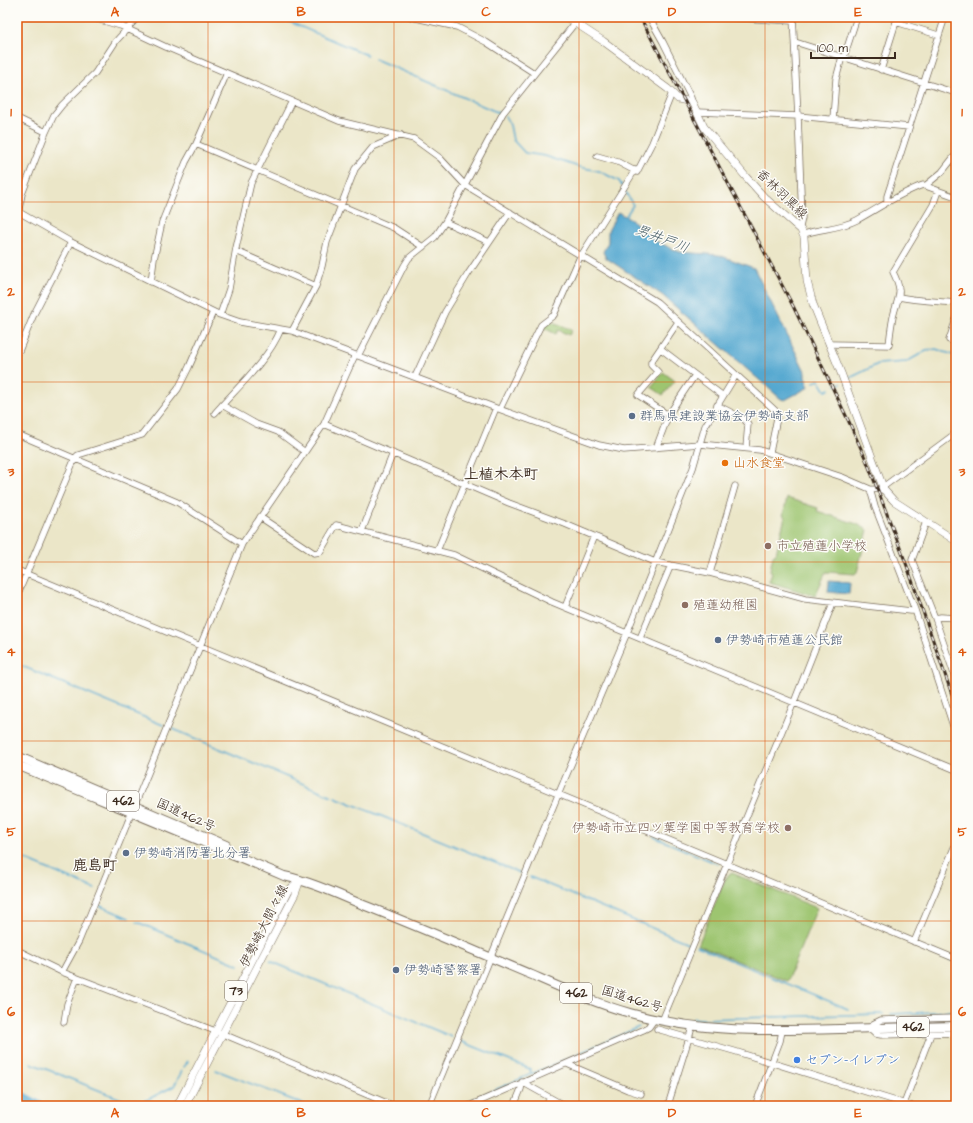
<svg xmlns="http://www.w3.org/2000/svg" width="973" height="1123" viewBox="0 0 973 1123" font-family="'Architects Daughter','Klee One',sans-serif">
	<rect width="100%" height="100%" fill="#fdfcf7"/>
	<filter id="ink" filterUnits="userSpaceOnUse"><feTurbulence type="fractalNoise" baseFrequency=".025" numOctaves="2"/><feDisplacementMap in="SourceGraphic" scale="8" xChannelSelector="R" yChannelSelector="G"/><feConvolveMatrix kernelMatrix="1 2 1 2 8 2 1 2 1" color-interpolation-filters="sRGB"/></filter>
	<filter id="wash" filterUnits="userSpaceOnUse"><feTurbulence type="fractalNoise" baseFrequency=".012" numOctaves="4" result="noise"/><feDisplacementMap in="SourceGraphic" scale="16" xChannelSelector="R" yChannelSelector="G"/><feGaussianBlur stdDeviation="0.9" result="paint"/><feColorMatrix in="noise" values="0 0 0 0 0 0 0 0 0 0 0 0 0 0 0 0 0 1.4 0 .05"/><feComposite in="paint" operator="in"/></filter>
	<g filter="url(#wash)">
		<rect width="100%" height="100%" fill="#ebe6c8"/>
		<path fill="#9dc570" stroke="#6c7847" d="M550,321L568,328L572,331L569,335L558,330L556,334L542,327Z
			M663,372L675,381L663,395L651,387Z
			M787,498L818,508L817,511L857,524L868,530L857,572L855,574L826,572L815,596L769,582L772,573L770,570L773,555L776,553L785,517L783,515Z
			M732,873L817,908L787,981L698,945L726,877Z"/>
		<path fill="#54a8d0" stroke="#486977" d="M618,212L636,223L653,240L680,252L719,255L754,268L805,371V377L809,387L785,400L781,399L662,295L606,258L603,252L608,242V231Z
			M829,581L850,583L849,594L828,592Z"/>
		<g fill="none" stroke-linecap="round" stroke-linejoin="round">
			<path stroke="#54a8d0" stroke-width="1.5" d="M278,17L367,55
				M375,59L499,113
				M505,116L510,125L513,140L525,153L545,156L579,167L599,171L619,181L622,186
				M625,191L633,205L625,217
				M848,379L878,364L906,362L926,351L936,349L956,356
				M814,382L819,380L826,391L830,389
				M836,385L841,383
				M17,664L163,725
				M173,729L332,796
				M335,797L520,873
				M654,837L718,864
				M17,856L95,889
				M530,877L688,943
				M98,905L129,918
				M137,922L239,965
				M697,946L848,1009
				M930,951L956,962
				M270,961L452,1037
				M891,1014L956,1011
				M693,1018L699,1019L883,1014
				M460,1041L530,1069L531,1073
				M31,1063L126,1101L139,1104L174,1086L182,1071
				M184,1067L188,1061
				M216,1070L308,1106
				M17,1106L22,1097
				M458,1106L639,1027"/>
			<path stroke="#54a8d0" stroke-width="10" d="M17,1094L39,1106"/>
		</g>
	</g>
	<g filter="url(#ink)">
		<g fill="none" stroke-linecap="round" stroke-linejoin="round">
			<g stroke="#796c5a" stroke-width="7">
				<path id="minor" d="M90,17L121,26L166,47L339,121L414,139L440,158L465,185L657,302L778,413L770,452
					M411,17L457,27L486,42L534,73
					M649,17L663,42L691,98L692,102
					M722,17L793,21
					M793,17L798,116L802,218L800,227
					M795,42L956,93
					M844,57L857,17
					M881,70L896,22L938,35
					M697,112L798,116L909,127
					M17,118L46,132
					M833,119L836,79L842,57
					M196,144L394,228L423,247
					M597,156L618,162L637,172L652,143L672,93
					M925,186L942,172L953,158L956,156
					M887,202V196L945,17
					M17,211L71,242L220,315L240,322L292,331L496,408L599,445L624,450L700,444L760,450L842,477L870,489L884,490
					M17,219L22,194L46,132L54,115L62,105L95,73L116,41L138,17
					M445,222L489,242
					M804,234C821,228 840,229 857,220C879,208 900,193 923,185L956,197
					M236,251L316,286
					M151,282L154,259L162,222L186,162L196,144L227,73
					M899,297C918,301 937,301 956,303
					M220,315L229,289L236,248L251,183L292,101
					M956,319L949,340L956,342
					M292,331L316,286L322,266L327,242L355,169L373,147L401,135
					M829,344L889,345C890,336 891,326 893,317C898,295 904,294 893,272L933,205L938,191
					M661,349L723,396
					M17,356L34,314L71,242
					M358,356L404,266L409,258L435,237L445,222L503,113L575,23
					M415,377L445,312L468,274L510,212
					M222,405L256,424L278,432L305,452
					M717,405L744,419L748,424L746,448
					M500,409L541,325L554,315L579,259L635,170
					M215,413C237,388 269,359 281,329
					M669,414L665,413L638,395L658,372L651,365V362L678,322
					M324,424L509,503L565,524L655,562L710,573L805,599L911,611L915,610
					M17,434L177,502L242,544
					M656,448L669,414L695,375
					M883,487L956,433
					M870,489L875,507L915,610L956,735
					M260,517L314,553L320,552L336,525L454,555L552,602L956,770
					M926,522L912,560L935,618L956,680
					M362,531L393,453
					M437,551L496,408
					M17,570L956,959
					M710,573L735,486
					M17,596L75,458L78,455L142,435L178,389L189,367L213,312
					M565,607L594,536
					M935,618L941,617L956,618
					M640,638L671,565
					M914,942L956,843
					M17,950L62,972L223,1034L394,1106
					M62,972L79,941L242,544L324,424L355,355
					M956,1018L881,1020L873,1024L870,1028L876,1034L881,1035L956,1033
					M662,1021L794,702L833,603
					M64,1022L67,1004L77,978
					M657,1029L734,1051L912,1106
					M567,1064L628,1090L641,1094
					M669,1102L689,1038L692,1027
					M904,1104L931,1034
					M429,1106L558,795L627,633L693,468L705,426L736,375
					M469,1106L643,1030L649,1027L654,1020
					M514,1106L521,1089L522,1082L565,1106
					M546,1106L550,1098
					M755,1106L780,1041L782,1031"/>
			</g>
			<g stroke="#796c5a" stroke-width="8">
				<path id="major" d="M566,17L603,41L668,89L678,99L692,102L704,127L746,177L764,197L801,230L804,237L807,281L813,304L841,373L884,490L894,501L956,541
					M177,1106L288,891L300,880
					M185,1106L295,894L300,880"/>
			</g>
			<g stroke="#796c5a" stroke-width="10">
				<path id="highway" d="M17,756L226,845
					M17,765C106,802 195,838 284,876C312,882 339,895 366,906C422,928 477,952 532,975C564,989 597,1004 630,1013C699,1033 769,1031 840,1029C879,1028 917,1027 956,1026"/>
			</g>
			<use href="#minor" stroke="#fff" stroke-width="5.5"/>
			<use href="#major" stroke="#fff" stroke-width="7"/>
			<use href="#highway" stroke="#fff" stroke-width="8"/>
			<g stroke="#3b2a1e" stroke-width="3">
				<path id="rail" d="M640,17L793,306L850,424L867,462L907,566L956,706"/>
			</g>
			<use href="#rail" stroke="#fdfcf7" stroke-width="1.5" stroke-dasharray="4.5" stroke-linecap="butt"/>
		</g>
	</g>
	<path fill="none" stroke="#df570d" stroke-width="1" stroke-opacity="0.55" d="M208,17V1106M394,17V1106M579,17V1106M765,17V1106M17,202H956M17,382H956M17,562H956M17,741H956M17,921H956"/>
	<g fill="#5c6f8a" stroke="#fdfcf7" stroke-width="1.5">
		<circle cx="632" cy="416" r="4"/>
		<circle cx="718" cy="640" r="4"/>
		<circle cx="126" cy="853" r="4"/>
		<circle cx="396" cy="970" r="4"/>
	</g>
	<circle fill="#e8710a" stroke="#fdfcf7" stroke-width="1.5" cx="725" cy="463" r="4"/>
	<g fill="#8d6e63" stroke="#fdfcf7" stroke-width="1.5">
		<circle cx="768" cy="546" r="4"/>
		<circle cx="685" cy="605" r="4"/>
		<circle cx="788" cy="828" r="4"/>
	</g>
	<circle fill="#3f7fe0" stroke="#fdfcf7" stroke-width="1.5" cx="797" cy="1060" r="4"/>
	<g text-anchor="middle" dominant-baseline="central" stroke-width="3" stroke-linejoin="round" paint-order="stroke">
		<g fill="#fdfcf7" stroke="#75695f" stroke-width="1">
			<rect x="107" y="791" width="32" height="20" rx="3"/>
			<rect x="225" y="981" width="22" height="20" rx="3"/>
			<rect x="560" y="983" width="32" height="20" rx="3"/>
			<rect x="897" y="1017" width="32" height="20" rx="3"/>
		</g>
		<g font-size="12" font-weight="bold" fill="#3b2a1e">
			<text x="123" y="801">462</text>
			<text x="236" y="991">73</text>
			<text x="576" y="993">462</text>
			<text x="913" y="1027">462</text>
		</g>
		<g font-size="13" fill="#3b2a1e" stroke="#fdfcf7">
			<text transform="translate(782 194) rotate(44)">香林羽黒線</text>
			<text transform="translate(186 815) rotate(24)">国道462号</text>
			<text transform="translate(264 926) rotate(-63)">伊勢崎大間々線</text>
			<text transform="translate(632 999) rotate(17)">国道462号</text>
		</g>
		<g font-size="13" fill="#4e5e75" stroke="#fdfcf7" text-anchor="start">
			<text x="640" y="416">群馬県建設業協会伊勢崎支部</text>
			<text x="726" y="640">伊勢崎市殖蓮公民館</text>
			<text x="134" y="853">伊勢崎消防署北分署</text>
			<text x="404" y="970">伊勢崎警察署</text>
		</g>
		<g font-size="13" fill="#c56008" stroke="#fdfcf7" text-anchor="start">
			<text x="733" y="463">山水食堂</text>
		</g>
		<g font-size="13" fill="#785e54" stroke="#fdfcf7" text-anchor="start">
			<text x="776" y="546">市立殖蓮小学校</text>
			<text x="693" y="605">殖蓮幼稚園</text>
			<text x="780" y="828" text-anchor="end">伊勢崎市立四ツ葉学園中等教育学校</text>
		</g>
		<g font-size="13" fill="#366cbe" stroke="#fdfcf7" text-anchor="start">
			<text x="805" y="1060">セブン-イレブン</text>
		</g>
		<g font-size="14" font-style="italic" fill="#455c65" stroke="#fdfcf7">
			<text transform="translate(662 239) rotate(21)">男井戸川</text>
		</g>
		<g font-size="15" font-weight="bold" fill="#3b2a1e" stroke="#fdfcf7">
			<text x="501" y="474">上植木本町</text>
			<text x="95" y="865">鹿島町</text>
		</g>
	</g>
	<rect width="973" height="1123" fill="none" stroke="#fdfcf7" stroke-width="44"/>
	<path d="M811 52v6h84v-6" fill="none" stroke="#3b2a1e" stroke-width="2"/>
	<text x="817" y="52" font-size="12" fill="#3b2a1e" stroke="#fdfcf7" stroke-width="3" paint-order="stroke">100 m</text>
	<rect x="22" y="22" width="929" height="1079" fill="none" stroke="#df570d" stroke-width="1.5"/>
	<g font-size="13" text-anchor="middle" font-weight="bold" fill="#df570d">
		<text x="115" y="16">A</text>
		<text x="301" y="16">B</text>
		<text x="486" y="16">C</text>
		<text x="672" y="16">D</text>
		<text x="858" y="16">E</text>
		<text x="11" y="116">1</text>
		<text x="962" y="116">1</text>
		<text x="11" y="296">2</text>
		<text x="962" y="296">2</text>
		<text x="11" y="476">3</text>
		<text x="962" y="476">3</text>
		<text x="11" y="656">4</text>
		<text x="962" y="656">4</text>
		<text x="11" y="836">5</text>
		<text x="962" y="836">5</text>
		<text x="11" y="1016">6</text>
		<text x="962" y="1016">6</text>
		<text x="115" y="1117">A</text>
		<text x="301" y="1117">B</text>
		<text x="486" y="1117">C</text>
		<text x="672" y="1117">D</text>
		<text x="858" y="1117">E</text>
	</g>
</svg>
